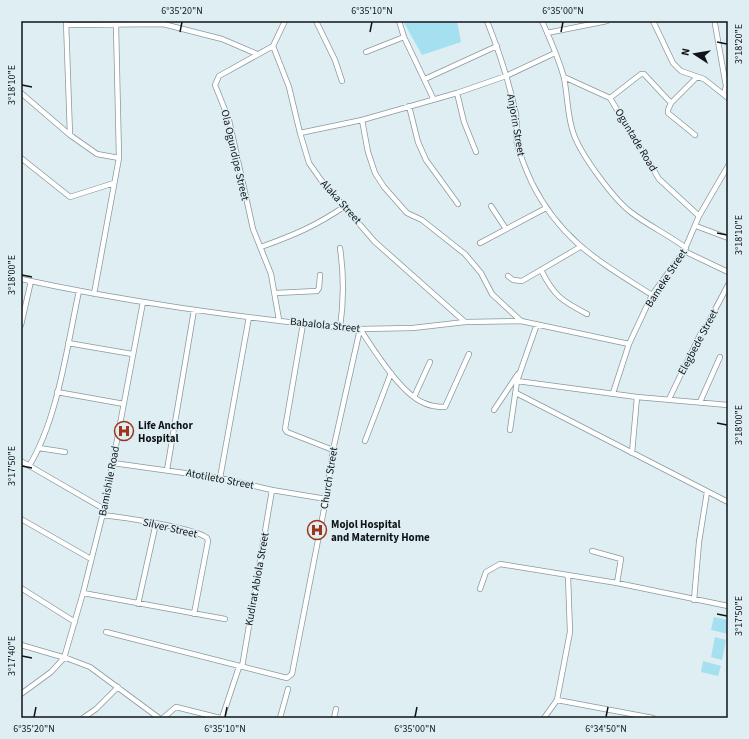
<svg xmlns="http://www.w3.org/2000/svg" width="749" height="739" viewBox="0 0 749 739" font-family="'Source Sans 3',sans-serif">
	<rect width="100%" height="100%" fill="#deeef3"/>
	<path fill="#a5e0f1" d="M403,21H457L461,42L422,55Z
		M714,617L728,620V634L711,630Z
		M715,637L726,640L722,660L711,657Z
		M703,661L721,666L718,676L701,672Z"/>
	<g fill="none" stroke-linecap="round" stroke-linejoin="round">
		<g stroke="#8a999e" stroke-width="6">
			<path id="minor" d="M66,21L70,135
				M316,21L335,60L342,81
				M399,21L404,37L433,98
				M487,21C499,51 509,82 516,114C518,124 515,134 517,144C521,158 526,170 532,183C561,241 600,262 652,295
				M542,21C550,39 559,59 564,78C568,97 567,117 574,135C582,156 614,200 632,213C649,226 669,235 686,248
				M653,21L673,63L681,71L704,79L728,98
				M715,24L726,86L724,94
				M66,25L163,24L222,39L257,54
				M547,33L607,21
				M273,46L289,87L300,133L309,163L321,180L375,242L465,322
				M366,52L404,37
				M564,77L610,98L659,179L699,216
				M425,79L497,46
				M21,93L70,135L97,154L119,158
				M457,93L464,122L476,152
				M610,98L641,74H644L671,103
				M409,106L418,142L426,160L458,204
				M362,120L368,152L375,173L384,187L407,213L422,220L465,254L481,273L492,294L521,321
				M300,133L362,120L457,93L506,76L555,53
				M695,135L668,113V110L671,103L697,77
				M21,158L70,197L114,183
				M491,206L506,229
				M696,226L728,238
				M480,243L546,208
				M261,247C294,235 316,226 345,206
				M684,251L728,272
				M541,270C554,296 562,301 587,314
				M508,276L513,280L522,281L580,247
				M21,279C126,302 233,316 340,328L360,329L413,328L465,322L521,321L629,344
				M276,293L317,291L319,288L320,275
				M94,294L119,158L116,25
				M279,320L271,274L253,229L229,120L215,85L219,76L273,46L285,21
				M303,324L285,429L287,432L333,450
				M21,325L31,281
				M340,328C344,300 344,275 340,248
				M360,329C374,350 401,394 424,403C430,406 438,407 445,407L469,354
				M68,343L132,354
				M517,381L637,397L728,405
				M57,392L124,404
				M516,393L728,502
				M613,393L629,344L652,295L684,251L699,216L728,166
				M414,397L430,362
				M669,399L701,333L708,323L728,285
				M700,402L720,357
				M494,410L518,374
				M510,430L517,381L537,324
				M365,441L391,373
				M39,448L65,452
				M632,453L637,397
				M21,461L104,509
				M113,463L220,478L272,490L326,499
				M29,466C58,419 67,346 79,291
				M167,470L194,310
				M220,478L249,317
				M102,515C121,517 196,528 207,538L208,541L194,614
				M21,519L91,559
				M592,551L621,559L617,583
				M21,588L75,622
				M480,589L486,572L500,564L617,583L728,606
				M83,593L225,619
				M694,600L699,542L707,492
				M138,604L156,523
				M106,632L287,678L292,674L326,499L333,450L360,329
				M21,645L69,659L90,667L159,718
				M242,667L272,490
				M21,694L51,672L64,658L83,593L104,509L143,302
				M557,700L653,718
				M83,718L96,709L118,687
				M163,718L176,707L220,718
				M222,718L239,667
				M280,718L288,689
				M334,718L336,709
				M544,718L557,700L570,632L568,576"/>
		</g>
		<use href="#minor" stroke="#fff" stroke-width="4.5"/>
	</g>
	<path fill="none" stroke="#0f1517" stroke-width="1.5" d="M180,32L182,22M370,32L372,22M561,32L563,22M717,42L727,44M22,85L32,87M717,233L727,235M22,275L32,277M717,423L727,425M22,466L32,468M717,614L727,616M22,656L32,658M34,717L36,707M225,717L227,707M415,717L417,707M606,717L608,707"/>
	<defs>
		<g id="hospital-ring" transform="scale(1)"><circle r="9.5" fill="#deeef3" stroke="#9d351b" stroke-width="1.5"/><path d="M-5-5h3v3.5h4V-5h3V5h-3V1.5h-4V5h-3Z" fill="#9d351b"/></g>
	</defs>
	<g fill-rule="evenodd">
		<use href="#hospital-ring" x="124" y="431"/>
		<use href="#hospital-ring" x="317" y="530"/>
	</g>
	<g text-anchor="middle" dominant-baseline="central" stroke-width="3" stroke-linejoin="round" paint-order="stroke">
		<g font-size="11" fill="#0f1517" stroke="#deeef3">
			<text transform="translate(516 125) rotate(80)">Anjorin Street</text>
			<text transform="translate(636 140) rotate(59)">Oguntade Road</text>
			<text transform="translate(235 155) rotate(77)">Ola Ogundipe Street</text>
			<text transform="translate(341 202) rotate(48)">Alaka Street</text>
			<text transform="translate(666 278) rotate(-57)">Bameke Street</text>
			<text transform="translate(325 325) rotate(6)">Babalola Street</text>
			<text transform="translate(698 342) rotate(-62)">Elegbede Street</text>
			<text transform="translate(329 478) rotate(-81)">Church Street</text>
			<text transform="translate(220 479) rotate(11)">Atotileto Street</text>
			<text transform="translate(109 481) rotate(-79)">Bamishile Road</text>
			<text transform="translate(170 528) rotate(13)">Silver Street</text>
			<text transform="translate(257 579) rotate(-80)">Kudirat Abiola Street</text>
		</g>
		<g font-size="11" font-weight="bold" fill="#0f1517" stroke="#deeef3" text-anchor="start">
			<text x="138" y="425">Life Anchor<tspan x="138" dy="13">Hospital</tspan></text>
			<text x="331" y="524">Mojol Hospital<tspan x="331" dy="13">and Maternity Home</tspan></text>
		</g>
	</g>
	<rect width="749" height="739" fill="none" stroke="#deeef3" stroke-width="44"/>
	<g transform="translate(695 54) rotate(282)" stroke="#deeef3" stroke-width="3" paint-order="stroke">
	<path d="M0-3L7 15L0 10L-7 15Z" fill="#0f1517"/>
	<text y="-6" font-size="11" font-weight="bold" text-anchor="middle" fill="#0f1517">N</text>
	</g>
	<rect x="22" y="22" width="705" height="695" fill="none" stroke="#0f1517" stroke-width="1.5"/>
	<g font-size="10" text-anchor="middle" fill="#0f1517">
		<text x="182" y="14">6°35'20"N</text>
		<text x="372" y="14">6°35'10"N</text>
		<text x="563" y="14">6°35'00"N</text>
		<text transform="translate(738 44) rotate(-90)" y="4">3°18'20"E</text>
		<text transform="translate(11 85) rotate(-90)" y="4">3°18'10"E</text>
		<text transform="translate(738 235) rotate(-90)" y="4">3°18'10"E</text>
		<text transform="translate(11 275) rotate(-90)" y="4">3°18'00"E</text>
		<text transform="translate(738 425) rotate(-90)" y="4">3°18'00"E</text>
		<text transform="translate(11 466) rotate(-90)" y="4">3°17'50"E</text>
		<text transform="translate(738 616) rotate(-90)" y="4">3°17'50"E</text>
		<text transform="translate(11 656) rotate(-90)" y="4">3°17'40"E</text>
		<text x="34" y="732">6°35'20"N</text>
		<text x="225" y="732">6°35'10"N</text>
		<text x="415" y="732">6°35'00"N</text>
		<text x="606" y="732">6°34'50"N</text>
	</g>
</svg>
